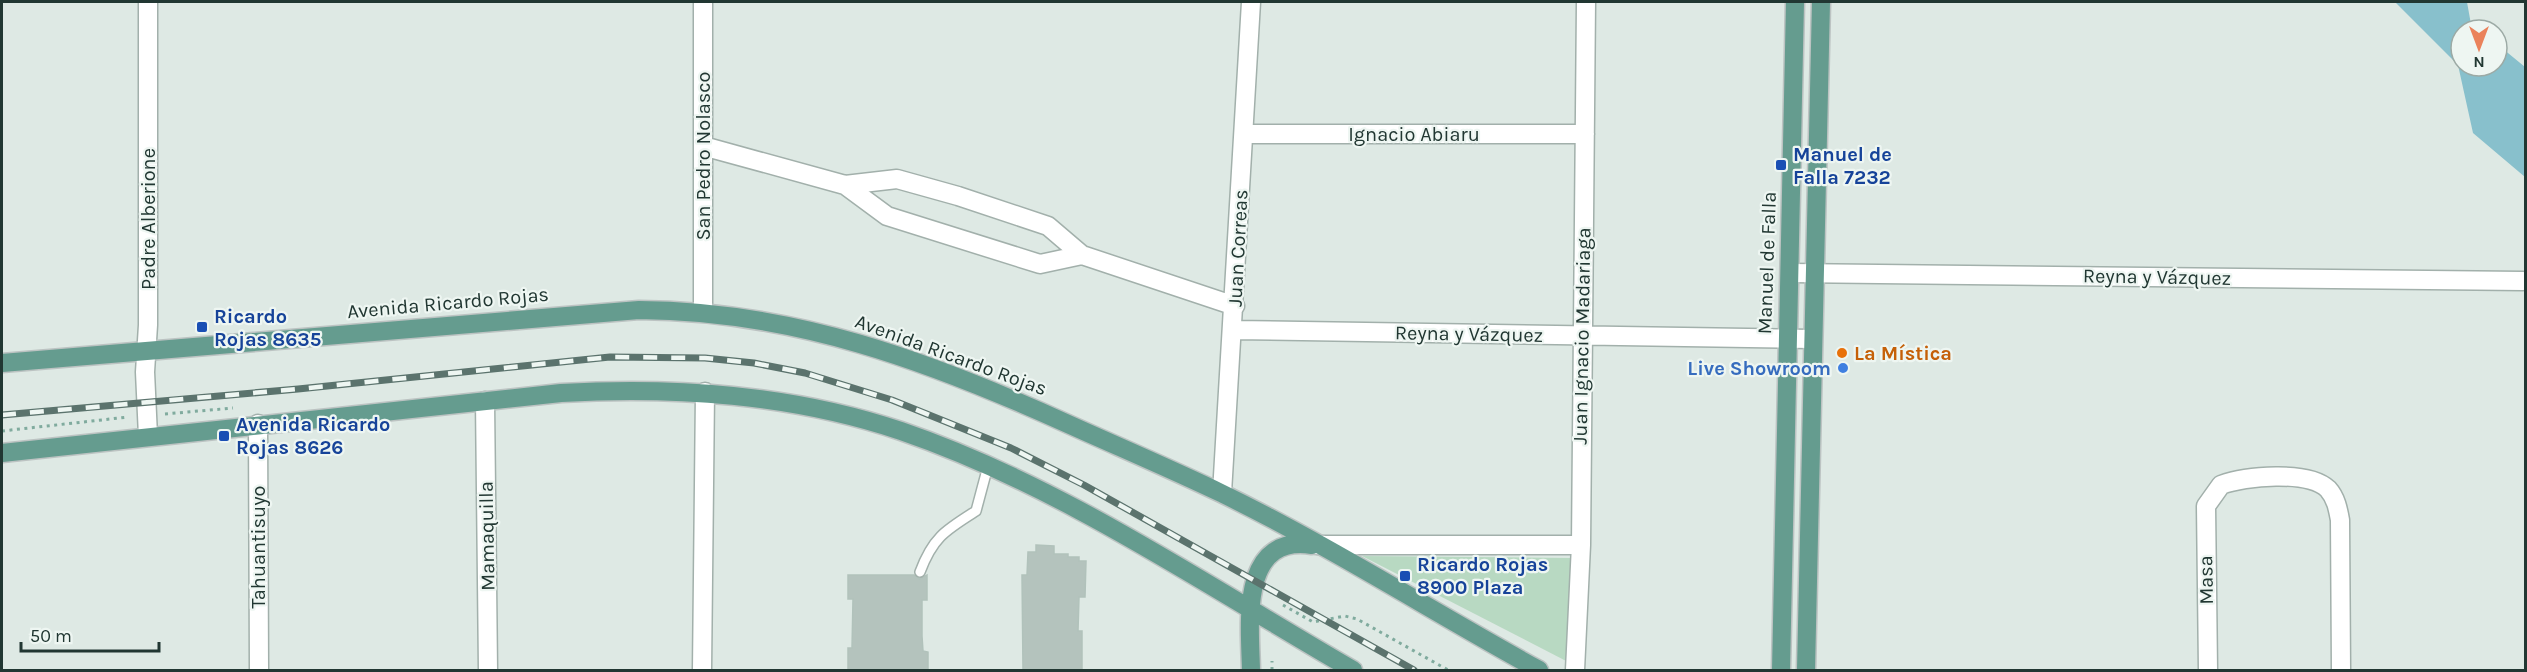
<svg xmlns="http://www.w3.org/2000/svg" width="2527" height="672" viewBox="0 0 2527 672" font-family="Karla,sans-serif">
	<rect width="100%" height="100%" fill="#dee9e4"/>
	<path fill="#b8d9c2" d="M1362,556L1572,558L1570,663Z"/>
	<path fill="#88c0cc" d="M2395,2H2467L2472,30H2461V66H2497V44L2525,67V177L2473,133L2458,65Z"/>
	<path fill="#b4c3bd" stroke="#b1c2bb" stroke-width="1.5" d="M1036,545L1054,546V554H1068V557H1079V561H1086L1085,597H1079L1078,631H1082V670H1023L1022,575H1027L1028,552H1036Z
		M848,575H914L920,579L927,575V600H922V636L923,651L928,652V670H848V648H852L853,599H848Z"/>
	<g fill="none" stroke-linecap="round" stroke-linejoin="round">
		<g stroke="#a2b0ab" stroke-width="12">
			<path id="lane" d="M920,572C933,537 946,530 976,511L988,466"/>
		</g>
		<g stroke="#a2b0ab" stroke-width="21">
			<path id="street" d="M148,2V325L145,372L148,436
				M1244,134H1585
				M703,146L845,185L887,216L1040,264L1082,255
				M845,185L897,179L958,196L1048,226L1082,255L1235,306
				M1791,273L2523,281
				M703,311V2
				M1233,330L1812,339
				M485,401L488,670
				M258,424L259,670
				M1222,493L1251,2
				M1317,545H1581
				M702,670L705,392
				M1575,670L1581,545L1586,2
				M2208,670L2206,506L2221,485C2245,476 2308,470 2328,489C2336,498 2338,509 2340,520L2341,670"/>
		</g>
		<g stroke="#bcc3c2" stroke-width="21">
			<path id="primary" d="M2,363L639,310C794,311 929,361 1068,424C1119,447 1171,469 1221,493C1330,546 1433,612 1539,670
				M2,453L561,393C676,387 791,394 901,431C1062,486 1207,586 1353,670
				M1251,670C1250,624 1239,534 1312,545
				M1781,670L1795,2
				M1806,670L1821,2"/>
		</g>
		<path stroke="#80ab9e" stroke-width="3" stroke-dasharray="3 4.5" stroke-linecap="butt" d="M165,414L233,408
			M2,431L128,417
			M1283,605L1313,622L1345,616L1357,619L1448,670
			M1272,670V661"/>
		<use href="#lane" stroke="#fff" stroke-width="9"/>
		<use href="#street" stroke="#fff" stroke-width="18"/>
		<use href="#primary" stroke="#659c8f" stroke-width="18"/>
		<g stroke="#5b736d" stroke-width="7">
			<path id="rail" d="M2,415L298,389L610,357L705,358L754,363L805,373L892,400L1011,448L1084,485L1414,670"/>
		</g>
		<use href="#rail" stroke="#eef6f2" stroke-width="4.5" stroke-dasharray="14" stroke-linecap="butt"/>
	</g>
	<g fill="#1a4fb4" stroke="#eef6f2" stroke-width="2">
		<rect x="1775" y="159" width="12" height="12" rx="3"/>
		<rect x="196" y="321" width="12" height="12" rx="3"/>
		<rect x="218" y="430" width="12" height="12" rx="3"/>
		<rect x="1399" y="570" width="12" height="12" rx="3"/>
	</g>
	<circle fill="#e8710a" stroke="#eef6f2" stroke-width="2" cx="1842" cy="353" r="6"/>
	<circle fill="#3f7fe0" stroke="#eef6f2" stroke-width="2" cx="1843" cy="368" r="6"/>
	<g text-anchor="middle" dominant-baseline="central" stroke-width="4.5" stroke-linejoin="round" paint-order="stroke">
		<g font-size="20" fill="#213732" stroke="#eef6f2">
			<text x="1414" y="134">Ignacio Abiaru</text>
			<text transform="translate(703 156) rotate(-90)">San Pedro Nolasco</text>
			<text transform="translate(148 219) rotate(-90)">Padre Alberione</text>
			<text transform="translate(1238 248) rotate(-87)">Juan Correas</text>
			<text transform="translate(1767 263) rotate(-88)">Manuel de Falla</text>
			<text transform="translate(2157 277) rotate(1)">Reyna y Vázquez</text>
			<text transform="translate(448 303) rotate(-5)">Avenida Ricardo Rojas</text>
			<text transform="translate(1469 334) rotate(1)">Reyna y Vázquez</text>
			<text transform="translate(1582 336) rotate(-89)">Juan Ignacio Madariaga</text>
			<text transform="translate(951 355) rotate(20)">Avenida Ricardo Rojas</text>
			<text transform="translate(487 536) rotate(-91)">Mamaquilla</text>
			<text transform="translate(258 547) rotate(-90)">Tahuantisuyo</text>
			<text transform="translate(2206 580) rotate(-91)">Masa</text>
		</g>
		<g font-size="20" font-weight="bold" fill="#164399" stroke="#eef6f2" text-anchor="start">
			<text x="1793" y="154">Manuel de<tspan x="1793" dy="23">Falla 7232</tspan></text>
			<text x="214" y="316">Ricardo<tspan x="214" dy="23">Rojas 8635</tspan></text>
			<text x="236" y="424">Avenida Ricardo<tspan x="236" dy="23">Rojas 8626</tspan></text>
			<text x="1417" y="564">Ricardo Rojas<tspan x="1417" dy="23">8900 Plaza</tspan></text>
		</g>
		<g font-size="20" font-weight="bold" fill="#c56008" stroke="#eef6f2" text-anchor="start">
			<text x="1854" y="353">La Mística</text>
		</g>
		<g font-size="20" font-weight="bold" fill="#366cbe" stroke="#eef6f2" text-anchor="end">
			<text x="1831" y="368">Live Showroom</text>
		</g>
	</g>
	<rect width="2527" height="672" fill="none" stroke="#213732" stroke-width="6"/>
	<g transform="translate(2479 48) rotate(180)"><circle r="28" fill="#eef6f2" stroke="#9caaa5" stroke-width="1.5"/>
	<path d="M0-4.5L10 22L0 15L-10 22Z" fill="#ea825b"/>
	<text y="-9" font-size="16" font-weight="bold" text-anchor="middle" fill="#213732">N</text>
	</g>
	<path d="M21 642v9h138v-9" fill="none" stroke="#213732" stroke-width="3"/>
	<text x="30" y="642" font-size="18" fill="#213732" stroke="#eef6f2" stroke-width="4.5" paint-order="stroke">50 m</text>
</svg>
